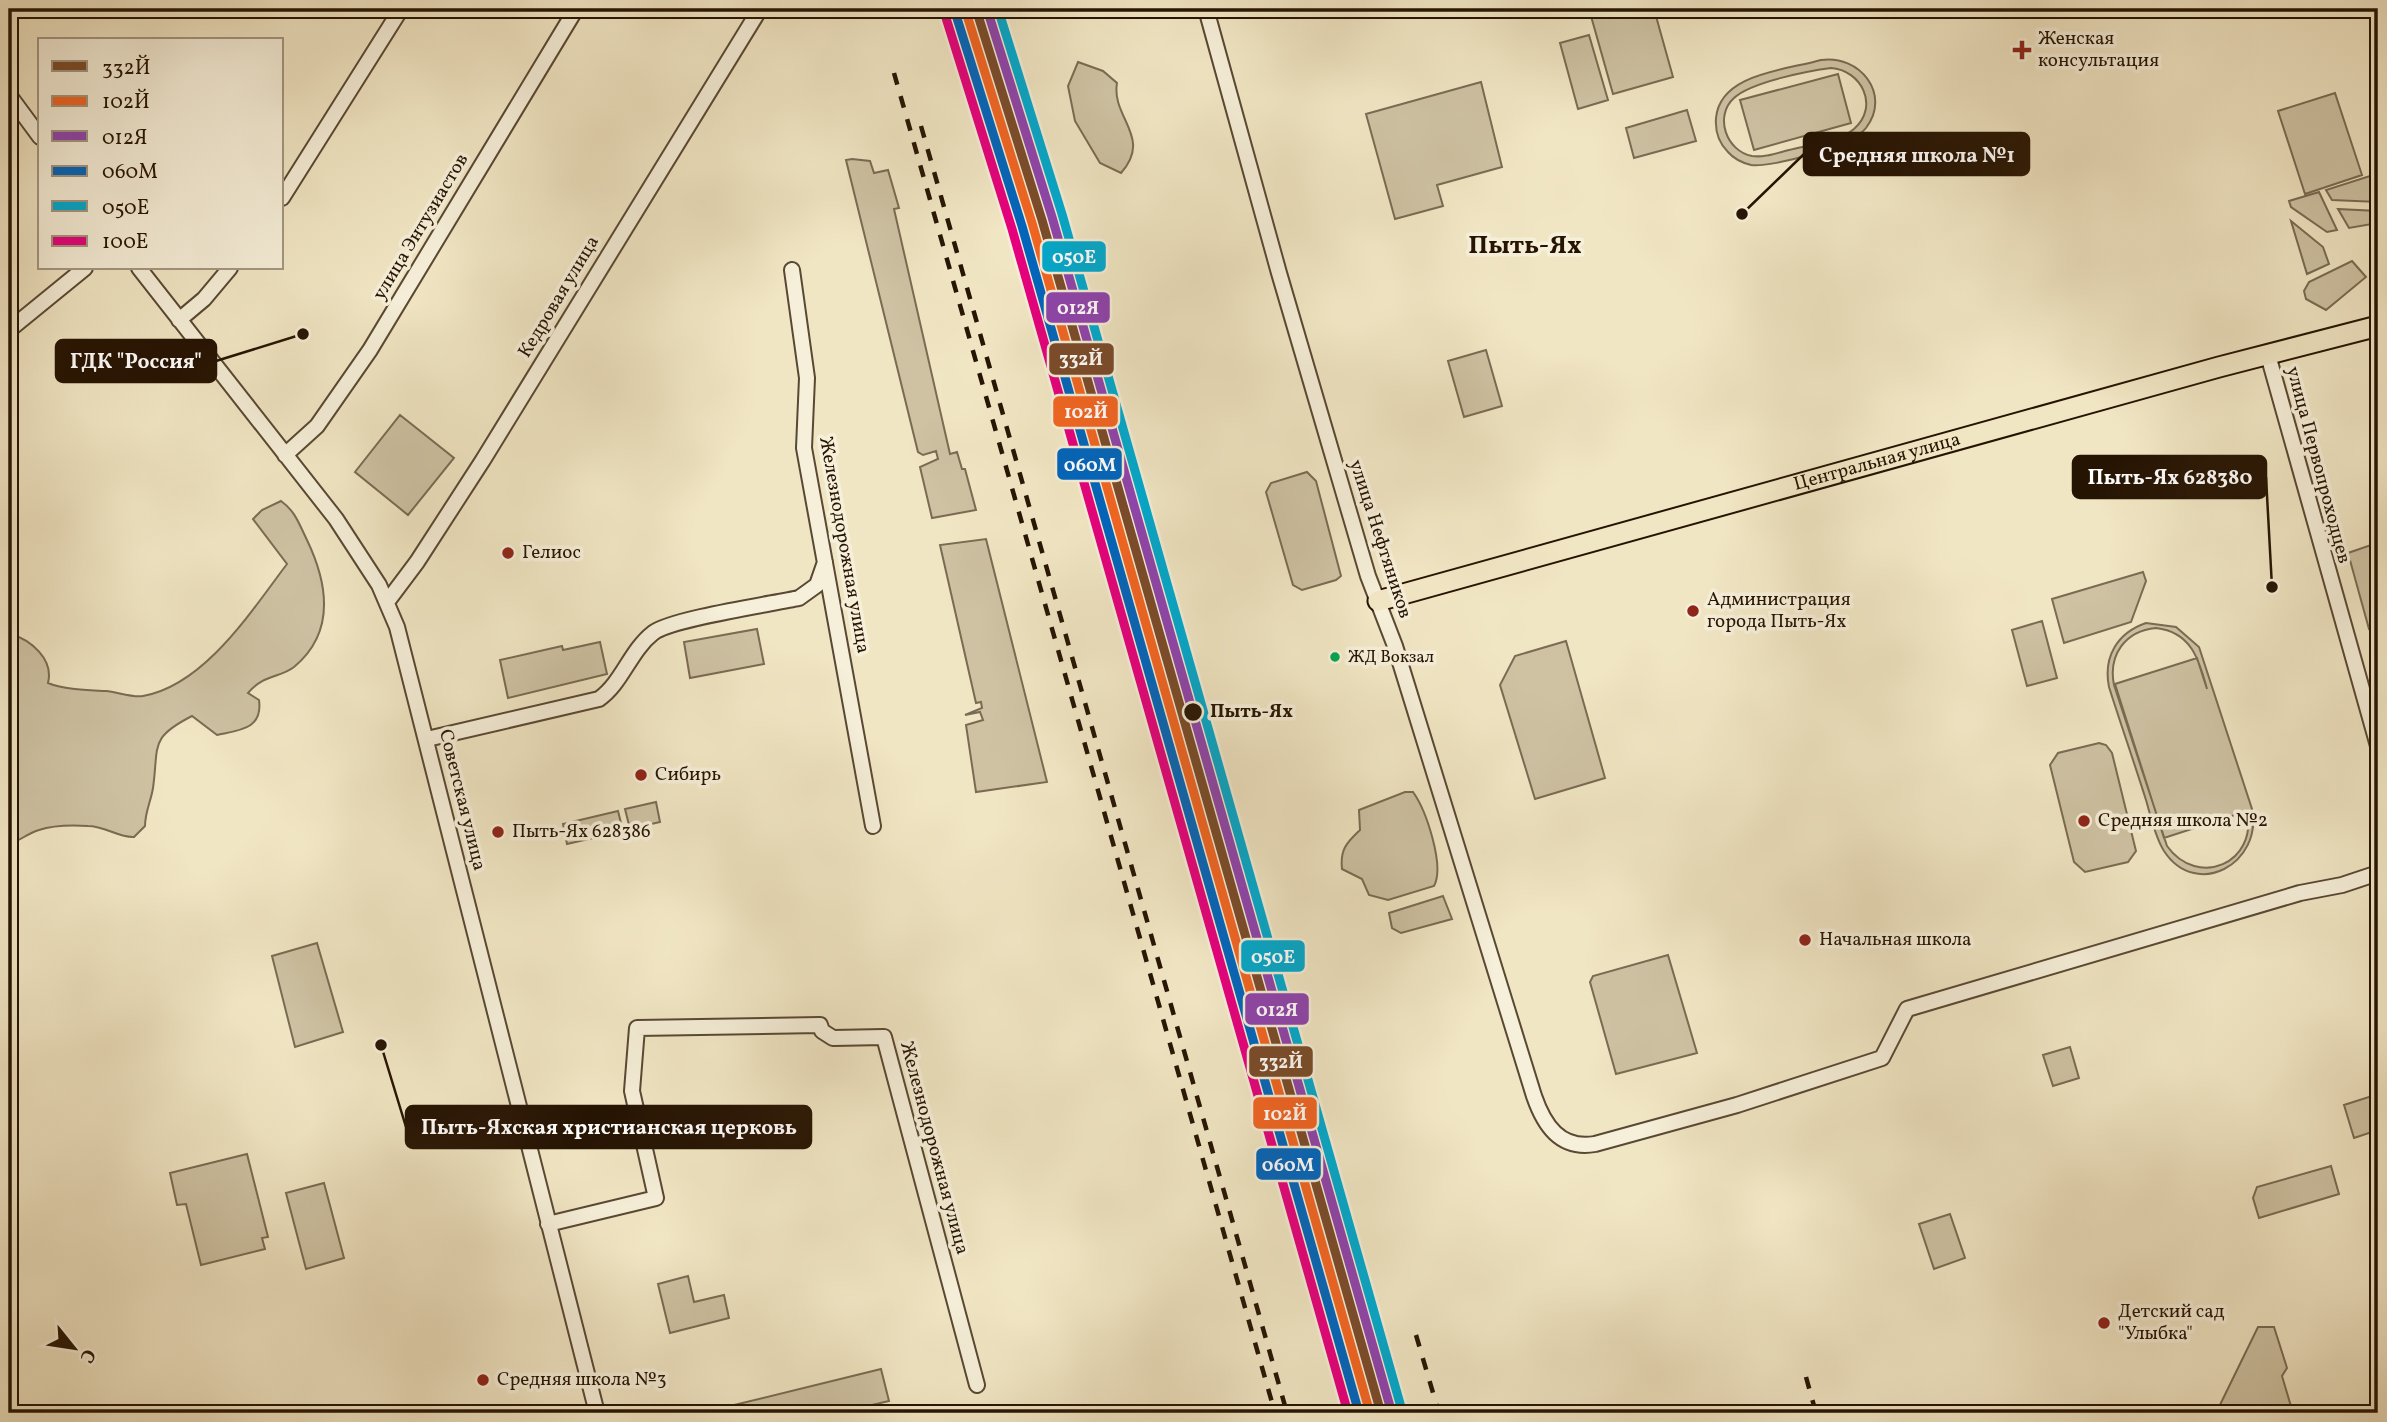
<svg xmlns="http://www.w3.org/2000/svg" width="2387" height="1422" viewBox="0 0 2387 1422" font-family="Vollkorn,serif">
	<rect width="100%" height="100%" fill="#f1e6c4"/>
	<filter id="stains"><feTurbulence type="fractalNoise" baseFrequency=".00286" numOctaves="4"/><feColorMatrix values="0 0 0 0 .2 0 0 0 0 .09 0 0 0 0 .02 0 0 0 .5 -.17"/></filter>
	<radialGradient id="worn" r=".72"><stop offset=".6" stop-color="#630" stop-opacity="0"/><stop offset="1" stop-color="#630" stop-opacity=".3"/></radialGradient>
	<path fill="#cec2a3" stroke="#7a6b53" stroke-width="2" fill-rule="evenodd" d="M1589,9H1654L1673,77L1613,94Z
		M1589,35L1608,100L1578,109L1560,43Z
		M1821,60C1859,54 1892,94 1866,128C1853,145 1773,168 1751,165C1743,163 1734,159 1728,152C1719,143 1715,131 1716,118C1720,73 1787,70 1821,60ZM1831,68C1861,70 1880,106 1854,129C1839,142 1808,145 1789,150C1777,153 1764,158 1752,156C1726,151 1714,116 1734,98C1751,82 1808,71 1831,68Z
		M1078,62L1103,71L1117,83C1111,118 1153,137 1121,173L1100,163L1075,121L1068,86Z
		M1838,74L1851,123L1754,150L1740,100Z
		M1481,82L1502,167L1437,185L1443,206L1395,219L1366,114Z
		M2335,93L2362,175L2305,194L2278,111Z
		M1687,110L1696,141L1634,158L1626,128Z
		M852,159L870,161L874,173L888,170L899,208L894,209L950,454L957,452L962,469H965L976,510L932,518L920,467L938,459L936,451L923,455L918,452L846,160Z
		M2373,175L2378,202L2332,200L2326,190Z
		M2319,192L2337,230L2327,232L2291,207L2289,201Z
		M2338,209L2378,211V223L2349,228Z
		M2291,221L2323,247L2329,264L2307,274Z
		M2352,261L2366,277L2326,310L2306,299L2304,291L2309,282Z
		M1486,350L1502,406L1464,417L1448,361Z
		M400,415L454,458L408,515L355,472Z
		M1307,472L1316,481L1341,576L1336,580L1302,590L1293,585L1266,492L1271,483Z
		M281,501C296,512 299,524 307,540C328,584 336,632 294,667C280,678 264,674 248,693L259,700C263,729 240,730 217,735L192,716C149,738 159,745 153,788C151,801 145,812 145,826L134,837C119,838 105,826 88,826C72,825 54,825 39,830C28,833 20,841 9,844V633C31,640 54,659 48,683C66,690 86,690 106,691C117,692 133,698 143,696C205,685 252,610 287,564L253,519L262,510Z
		M986,539L1047,782L976,792L966,725L983,720L980,712L965,715L982,708L981,702L976,703L940,545Z
		M2371,545C2381,572 2379,599 2376,627L2369,629L2348,553Z
		M2143,572L2146,581L2131,622L2064,643L2052,599Z
		M2042,621L2057,678L2027,686L2012,630Z
		M2146,623L2176,627L2199,647L2252,809C2263,864 2196,900 2164,851C2155,837 2151,817 2146,800C2134,762 2121,725 2109,687C2103,657 2117,633 2146,623ZM2156,628C2191,632 2199,659 2207,689L2197,658L2115,684L2164,838L2247,811C2258,863 2198,889 2167,846L2114,685C2108,655 2125,631 2156,628Z
		M757,629L764,664L690,678L684,642Z
		M1566,641L1605,778L1535,799L1500,685L1515,656Z
		M600,642L607,674L508,698L500,660L562,646L563,650Z
		M2099,743L2106,745L2112,753L2136,851L2128,862L2085,872L2074,862L2050,765L2058,753Z
		M1405,792H1413C1426,810 1445,866 1434,886L1388,900L1369,895L1362,879L1342,869C1340,850 1346,843 1360,830L1359,810Z
		M656,802L660,822L630,829L625,809Z
		M618,811L623,831L567,844L563,824Z
		M1443,896L1452,919L1401,933L1392,928L1389,913Z
		M317,943L343,1032L295,1047L272,956Z
		M1668,955L1697,1053L1616,1074L1590,982L1593,976Z
		M2070,1047L2079,1078L2053,1086L2043,1055Z
		M2378,1094V1130L2354,1138L2344,1105Z
		M247,1154L268,1237L262,1238L265,1249L201,1265L186,1204L177,1205L170,1173Z
		M2331,1166L2339,1194L2259,1218L2253,1198L2257,1187Z
		M324,1183L344,1258L306,1269L286,1193Z
		M1950,1214L1965,1258L1934,1269L1919,1224Z
		M688,1276L694,1302L724,1295L729,1318L670,1333L658,1284Z
		M2258,1327H2274L2287,1368L2282,1376L2293,1413H2216Z
		M881,1369L889,1401L838,1413H732L730,1406Z"/>
	<g fill="none" stroke-linecap="round" stroke-linejoin="round">
		<g stroke="#594833" stroke-width="18">
			<path id="minor" d="M1206,9L1279,273L1368,576L1395,646L1534,1096C1544,1125 1560,1150 1595,1144L1737,1105L1882,1058L1907,1009L2300,893L2342,885L2378,873
				M9,95L40,137
				M282,198L401,9
				M139,268L336,519L379,585L397,627L597,1413
				M792,270L807,378L804,448L873,826
				M179,320L204,299L230,268
				M9,330L85,268
				M2268,355L2378,746
				M285,455L317,426L370,350L576,9
				M387,602L417,562L483,460L760,9
				M427,739L599,699C622,683 630,651 653,633C670,619 771,604 799,598L817,585L825,562
				M548,1224L656,1198L632,1091L637,1028L820,1025L822,1031L833,1038L884,1037L977,1385"/>
		</g>
		<g stroke="#261403" stroke-width="23">
			<g id="major">
				<path id="s1" d="M1378,601L2219,367L2378,326"/>
			</g>
		</g>
		<use href="#minor" stroke="#f6efd9" stroke-width="14"/>
		<use href="#major" stroke="#f1e6c4" stroke-width="19"/>
		<path stroke="#261403" stroke-width="4.5" stroke-dasharray="12 12" stroke-linecap="butt" d="M990,9L1061,214L1402,1413
			M894,73L1275,1413
			M921,126L1287,1413
			M1416,1335L1439,1413
			M1806,1377L1816,1413"/>
		<g stroke="#f6efd9" stroke-width="14">
			<path id="rail-1" d="M976,9L1042,220L1381,1413"/>
		</g>
		<g stroke="#f6efd9" stroke-width="14">
			<path id="rail-2" d="M966,12L1032,223L1370,1413"/>
		</g>
		<g stroke="#f6efd9" stroke-width="14">
			<path id="rail-3" d="M987,9L1052,217L1391,1410"/>
		</g>
		<g stroke="#f6efd9" stroke-width="14">
			<path id="rail-4" d="M956,15L1022,226L1359,1413"/>
		</g>
		<g stroke="#f6efd9" stroke-width="14">
			<path id="rail-5" d="M998,9L1062,214L1401,1407"/>
		</g>
		<g stroke="#f6efd9" stroke-width="14">
			<path id="rail-6" d="M946,18L1012,229L1348,1413"/>
		</g>
		<use href="#rail-1" stroke="#7a4b2a" stroke-width="9"/>
		<use href="#rail-2" stroke="#f26522" stroke-width="9"/>
		<use href="#rail-3" stroke="#8e44ad" stroke-width="9"/>
		<use href="#rail-4" stroke="#0065bd" stroke-width="9"/>
		<use href="#rail-5" stroke="#00a9ce" stroke-width="9"/>
		<use href="#rail-6" stroke="#e5007d" stroke-width="9"/>
	</g>
	<g fill="#8f2418" stroke="#f6efd9" stroke-width="2.5">
		<path d="M2018.5 39.5h7v7h7v7h-7v7h-7v-7h-7v-7h7z"/>
		<circle cx="508" cy="553" r="7"/>
		<circle cx="1693" cy="611" r="7"/>
		<circle cx="641" cy="775" r="7"/>
		<circle cx="2084" cy="821" r="7"/>
		<circle cx="498" cy="832" r="7"/>
		<circle cx="1805" cy="940" r="7"/>
		<circle cx="2104" cy="1323" r="7"/>
		<circle cx="483" cy="1380" r="7"/>
	</g>
	<circle fill="#00a651" stroke="#f6efd9" stroke-width="2.5" cx="1335" cy="657" r="6"/>
	<circle fill="#261403" stroke="#f6efd9" stroke-width="2.5" cx="1193" cy="712" r="10"/>
	<g text-anchor="middle" dominant-baseline="central" stroke-width="7" stroke-linejoin="round" paint-order="stroke">
		<g font-size="17" fill="#261403" stroke="#f6efd9" text-anchor="start">
			<text x="1348" y="657">ЖД Вокзал</text>
		</g>
		<g font-size="19" fill="#261403" stroke="#f6efd9" text-anchor="start">
			<text x="2038" y="39">Женская<tspan x="2038" dy="22">консультация</tspan></text>
			<text x="522" y="553">Гелиос</text>
			<text x="1707" y="600">Администрация<tspan x="1707" dy="22">города Пыть-Ях</tspan></text>
			<text x="655" y="775">Сибирь</text>
			<text x="2098" y="821">Средняя школа №2</text>
			<text x="512" y="832">Пыть-Ях 628386</text>
			<text x="1819" y="940">Начальная школа</text>
			<text x="2118" y="1312">Детский сад<tspan x="2118" dy="22">"Улыбка"</tspan></text>
			<text x="497" y="1380">Средняя школа №3</text>
		</g>
		<g font-size="19" fill="#261403" stroke="#f6efd9">
			<text transform="translate(421 227) rotate(-59)">улица Энтузиастов</text>
			<text transform="translate(559 297) rotate(-59)">Кедровая улица</text>
			<text stroke="none"><textPath href="#s1" startOffset="518">Центральная улица</textPath></text>
			<text transform="translate(2318 465) rotate(75)">улица Первопроходцев</text>
			<text transform="translate(1380 539) rotate(72)">улица Нефтяников</text>
			<text transform="translate(844 545) rotate(80)">Железнодорожная улица</text>
			<text transform="translate(462 800) rotate(76)">Советская улица</text>
			<text transform="translate(934 1148) rotate(75)">Железнодорожная улица</text>
		</g>
		<g font-size="19" font-weight="bold" fill="#261403" stroke="#f6efd9" text-anchor="start">
			<text x="1210" y="712">Пыть-Ях</text>
		</g>
		<g font-size="26" font-weight="bold" fill="#261403" stroke="#f6efd9">
			<text x="1525" y="246">Пыть-Ях</text>
		</g>
	</g>
	<path fill="none" stroke="#261403" stroke-width="2.5" d="M1742 214L1804 154M303 334L216 361M2272 587L2266 477M381 1045L406 1127"/>
	<g fill="#261403" stroke="#f6efd9" stroke-width="2.5">
		<circle cx="1742" cy="214" r="7"/>
		<circle cx="303" cy="334" r="7"/>
		<circle cx="2272" cy="587" r="7"/>
		<circle cx="381" cy="1045" r="7"/>
	</g>
	<g fill="#261403" stroke="#261403" stroke-width="2.5">
		<rect x="1804" y="133" width="225" height="42" rx="7"/>
		<rect x="56" y="340" width="160" height="42" rx="7"/>
		<rect x="2073" y="456" width="193" height="42" rx="7"/>
		<rect x="406" y="1106" width="405" height="42" rx="7"/>
	</g>
	<g font-size="21" text-anchor="middle" font-weight="bold" fill="#fff">
		<text x="1917" y="162">Средняя школа №1</text>
		<text x="136" y="368">ГДК "Россия"</text>
		<text x="2170" y="484">Пыть-Ях 628380</text>
		<text x="609" y="1134">Пыть-Яхская христианская церковь</text>
	</g>
	<g stroke="#f6efd9" stroke-width="2.5">
		<rect x="1041" y="240" width="66" height="33" rx="7" fill="#00a9ce"/>
		<rect x="1045" y="291" width="66" height="33" rx="7" fill="#8e44ad"/>
		<rect x="1048" y="342" width="67" height="34" rx="7" fill="#7a4b2a"/>
		<rect x="1052" y="395" width="67" height="33" rx="7" fill="#f26522"/>
		<rect x="1056" y="447" width="67" height="34" rx="7" fill="#0065bd"/>
		<rect x="1240" y="939" width="66" height="34" rx="7" fill="#00a9ce"/>
		<rect x="1244" y="992" width="66" height="34" rx="7" fill="#8e44ad"/>
		<rect x="1248" y="1045" width="66" height="33" rx="7" fill="#7a4b2a"/>
		<rect x="1252" y="1096" width="66" height="34" rx="7" fill="#f26522"/>
		<rect x="1255" y="1147" width="67" height="34" rx="7" fill="#0065bd"/>
	</g>
	<g font-size="19" text-anchor="middle" font-weight="bold" fill="#fff">
		<text x="1074" y="263">050Е</text>
		<text x="1078" y="314">012Я</text>
		<text x="1081" y="365">332Й</text>
		<text x="1086" y="418">102Й</text>
		<text x="1090" y="471">060М</text>
		<text x="1273" y="963">050Е</text>
		<text x="1277" y="1016">012Я</text>
		<text x="1281" y="1068">332Й</text>
		<text x="1285" y="1120">102Й</text>
		<text x="1288" y="1171">060М</text>
	</g>
	<rect width="2387" height="1422" fill="none" stroke="#f1e6c4" stroke-width="35"/>
	<rect x="10" y="10" width="2366" height="1401" fill="none" stroke="#261403" stroke-width="3.5"/>
	<rect x="18" y="18" width="2352" height="1387" fill="none" stroke="#261403" stroke-width="2"/>
	<rect x="38" y="38" width="245" height="231" fill="#f6efd9" stroke="#a39783" stroke-width="2"/>
	<rect x="52" y="61" width="35" height="10" fill="#7a4b2a" stroke="#a39783" stroke-width="2"/>
	<text x="102" y="74" font-size="21" fill="#261403">332Й</text>
	<rect x="52" y="96" width="35" height="10" fill="#f26522" stroke="#a39783" stroke-width="2"/>
	<text x="102" y="108" font-size="21" fill="#261403">102Й</text>
	<rect x="52" y="131" width="35" height="10" fill="#8e44ad" stroke="#a39783" stroke-width="2"/>
	<text x="102" y="144" font-size="21" fill="#261403">012Я</text>
	<rect x="52" y="166" width="35" height="10" fill="#0065bd" stroke="#a39783" stroke-width="2"/>
	<text x="102" y="178" font-size="21" fill="#261403">060М</text>
	<rect x="52" y="201" width="35" height="10" fill="#00a9ce" stroke="#a39783" stroke-width="2"/>
	<text x="102" y="214" font-size="21" fill="#261403">050Е</text>
	<rect x="52" y="236" width="35" height="10" fill="#e5007d" stroke="#a39783" stroke-width="2"/>
	<text x="102" y="248" font-size="21" fill="#261403">100Е</text>
	<g transform="translate(74 1348) rotate(120)" stroke="#f6efd9" stroke-width="5" paint-order="stroke">
	<path d="M0-5L12 26L0 18L-12 26Z" fill="#261403"/>
	<text y="-10" font-size="19" font-weight="bold" text-anchor="middle" fill="#261403">С</text>
	</g>
	<rect width="100%" height="100%" filter="url(#stains)"/>
	<rect width="100%" height="100%" fill="url(#worn)"/>
</svg>
